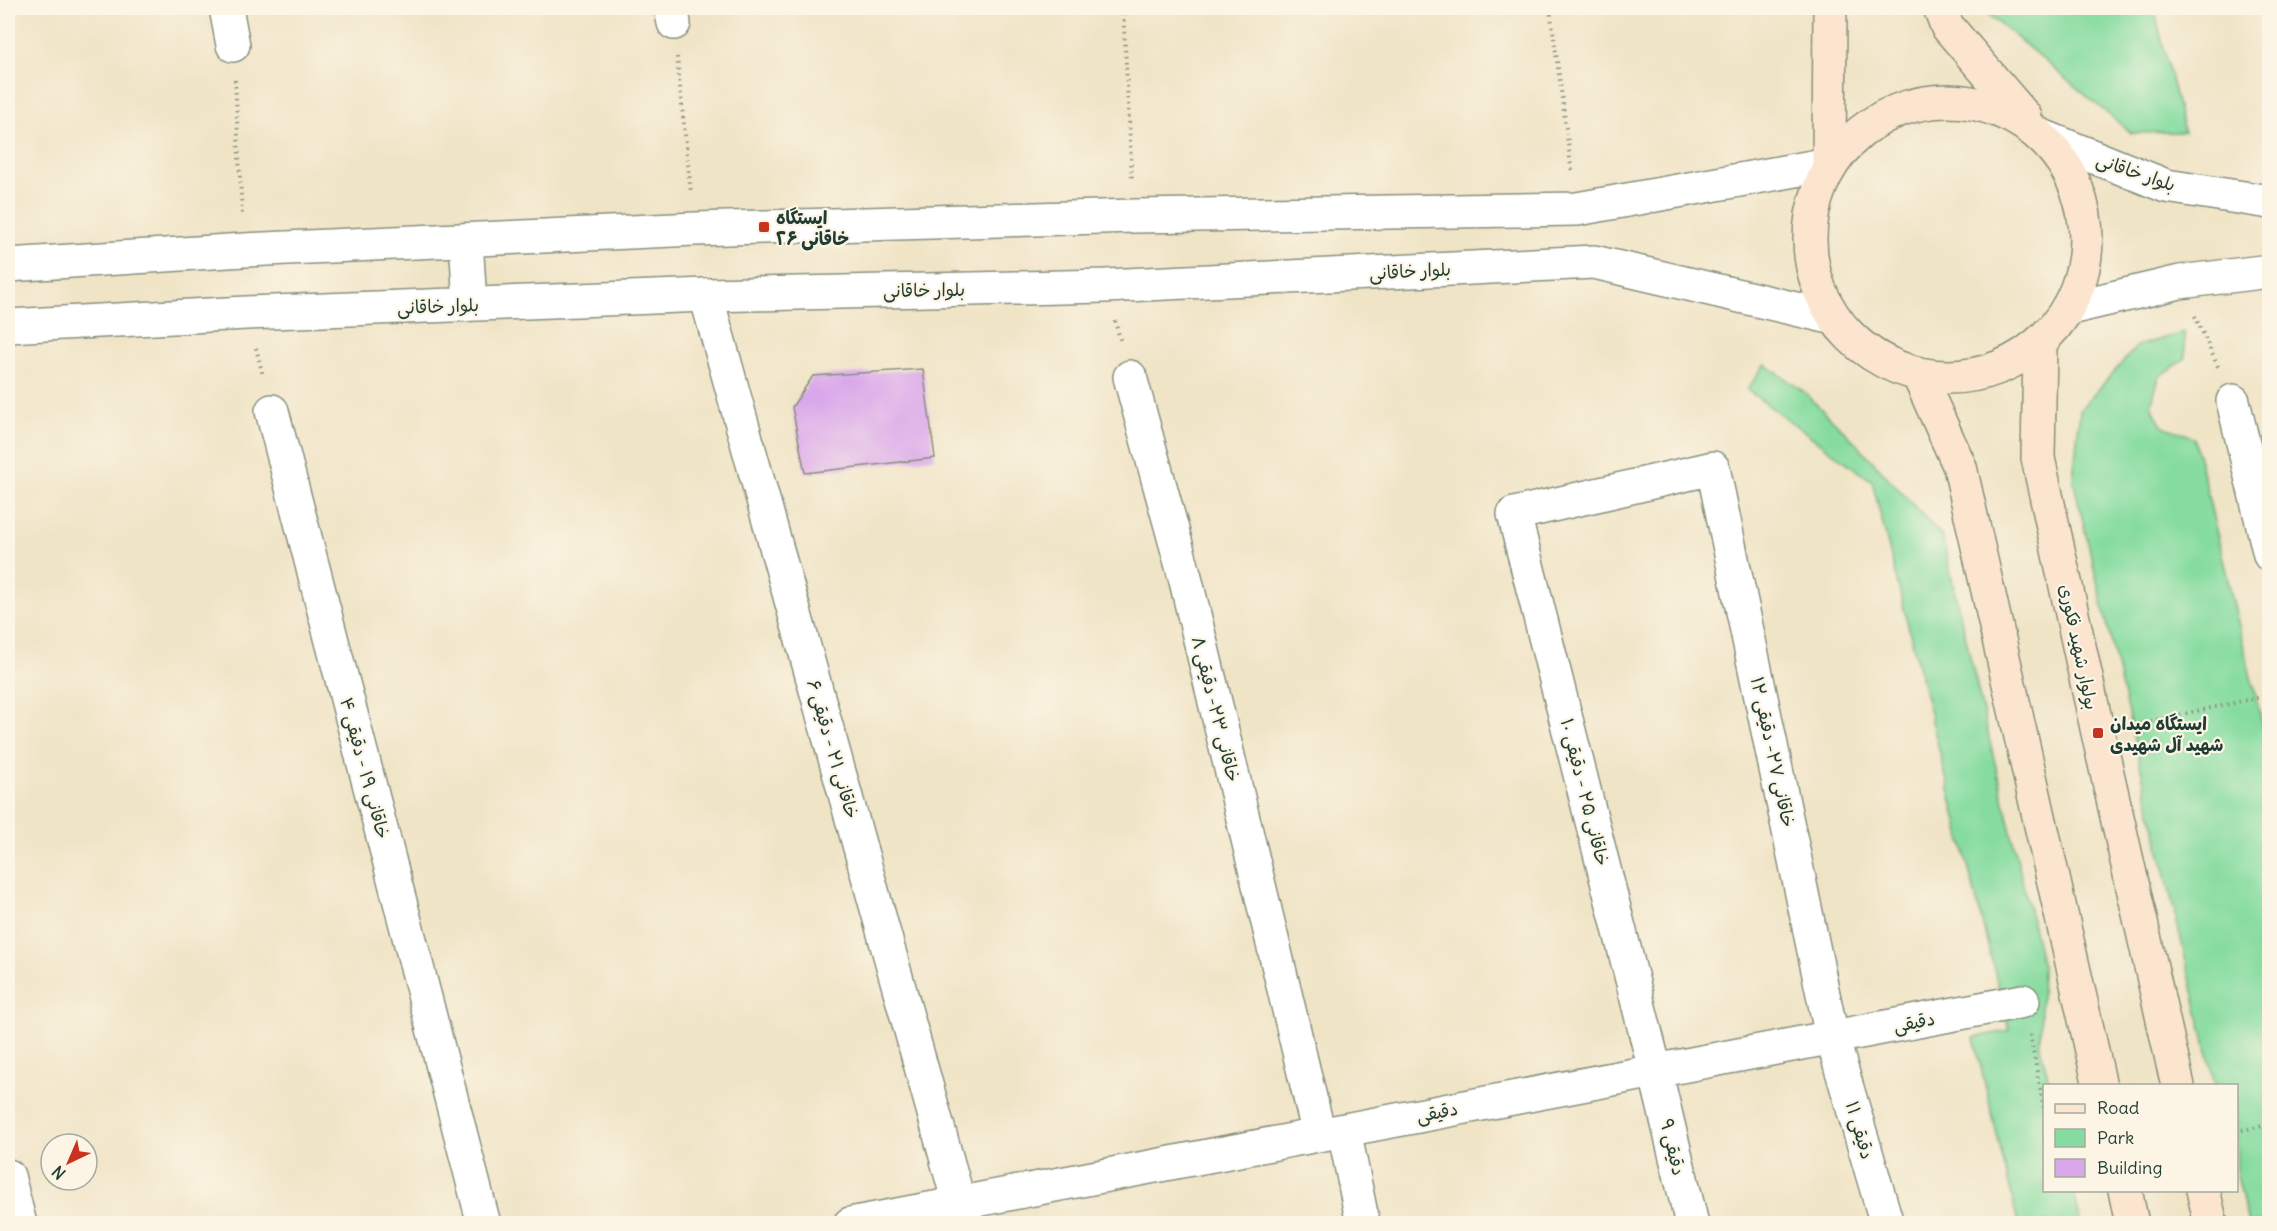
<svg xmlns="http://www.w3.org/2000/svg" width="2277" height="1231" viewBox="0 0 2277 1231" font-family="Delius,'Playpen Sans Arabic',sans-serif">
	<rect width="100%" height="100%" fill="#fcf5e5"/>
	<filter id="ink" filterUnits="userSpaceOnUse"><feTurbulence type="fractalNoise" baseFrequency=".0167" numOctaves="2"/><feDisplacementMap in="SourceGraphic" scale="12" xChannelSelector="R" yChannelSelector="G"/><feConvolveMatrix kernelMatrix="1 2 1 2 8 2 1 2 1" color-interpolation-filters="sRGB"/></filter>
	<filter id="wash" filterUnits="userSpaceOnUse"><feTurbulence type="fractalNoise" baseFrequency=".008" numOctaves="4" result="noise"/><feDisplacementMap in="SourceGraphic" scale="24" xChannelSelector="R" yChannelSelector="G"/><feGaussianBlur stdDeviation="1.35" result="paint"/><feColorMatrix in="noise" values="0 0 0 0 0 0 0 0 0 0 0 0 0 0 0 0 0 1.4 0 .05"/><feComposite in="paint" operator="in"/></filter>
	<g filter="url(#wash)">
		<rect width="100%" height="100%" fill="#f0e4c6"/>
		<path fill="#86dca0" stroke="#528c6a" stroke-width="1.5" d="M1981,8H2154L2184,132L2131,133Z
			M2185,332V359L2159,377L2151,405L2162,426L2194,437L2269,753V1223H2248L2237,1175L2236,1086L2215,1085L2073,479L2080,410L2137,346Z
			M1765,364L1803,391L1853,440L1942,536L2042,965L2040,1046L2050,1085L2044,1086V1190L2074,1191L2081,1223H2018L1974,1038L2009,1030L1872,481L1747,390Z"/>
		<g id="blocks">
			<path fill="#daa8ea" d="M923,369L935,458L805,473L792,407L813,376Z"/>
		</g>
	</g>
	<g filter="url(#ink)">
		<use href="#blocks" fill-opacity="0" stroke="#88907d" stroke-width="1.5"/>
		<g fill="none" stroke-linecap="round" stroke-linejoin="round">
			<g stroke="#88907d" stroke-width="36">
				<path id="minor" d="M226,8L233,45
					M671,8L674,23
					M706,295L959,1203
					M1130,377L1185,577L1319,1135
					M2233,401L2270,555
					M272,411L484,1224
					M1344,1130L1363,1224
					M8,1176L20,1224
					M850,1224L2023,1001
					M1692,1224L1655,1070L1514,514L1713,468L1832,1037L1887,1224"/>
			</g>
			<g stroke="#88907d" stroke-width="36">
				<path id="tertiary" d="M2042,136L2166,186L2270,202
					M466,240L470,304
					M8,265L244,250L695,229L1134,216L1577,209L1829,164
					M2070,308L2180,282L2270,271
					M8,326L246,313L706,295L1105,286L1594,262L1834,318"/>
			</g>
			<g stroke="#88907d" stroke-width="36">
				<path id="secondary" d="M1940,8L1947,26L2025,117
					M1810 239a138 138 0 1 1 276 0a138 138 0 1 1-276 0Z
					M1829,164L1830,8
					M2040,346L2038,458L2098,733L2178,1086
					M1919,376L1960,467L2100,1086
					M2125,1190L2132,1224
					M2203,1190L2211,1224"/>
			</g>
			<path stroke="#88907d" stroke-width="4" stroke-dasharray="1.5 4.5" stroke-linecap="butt" d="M1123,8L1132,179
				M1550,8L1572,173
				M677,57L691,193
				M235,80L242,214
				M2195,316L2219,369
				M1115,321L1121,343
				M256,348L263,376
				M2133,725L2270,695
				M2030,1035L2044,1108
				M2236,1131L2270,1125"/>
			<use href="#minor" stroke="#fff" stroke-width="33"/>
			<use href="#tertiary" stroke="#fff" stroke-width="33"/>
			<use href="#secondary" stroke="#fbe5cf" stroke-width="33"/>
		</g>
	</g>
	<g fill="#c8321e" stroke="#fcf5e5" stroke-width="2">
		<rect x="758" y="221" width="12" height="12" rx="3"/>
		<rect x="2092" y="727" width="12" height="12" rx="3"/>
	</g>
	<g text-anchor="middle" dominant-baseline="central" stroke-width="4.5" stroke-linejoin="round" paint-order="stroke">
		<g font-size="18" fill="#1f3d34" stroke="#fcf5e5">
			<text transform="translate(2136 172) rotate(19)">بلوار خاقانی</text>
			<text transform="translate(1410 271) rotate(-3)">بلوار خاقانی</text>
			<text transform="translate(924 290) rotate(-1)">بلوار خاقانی</text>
			<text transform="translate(438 306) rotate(-2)">بلوار خاقانی</text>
			<text transform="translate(2079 647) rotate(78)">بولوار شهید فکوری</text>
			<text transform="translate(1216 709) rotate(76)">خاقانی ۲۳- دقیقی ۸</text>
			<text transform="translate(833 749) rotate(74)">خاقانی ۲۱ - دقیقی ۶</text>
			<text transform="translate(1773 752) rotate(78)">خاقانی ۲۷- دقیقی ۱۲</text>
			<text transform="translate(365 768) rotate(75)">خاقانی ۱۹ - دقیقی ۴</text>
			<text transform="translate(1585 792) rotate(76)">خاقانی ۲۵ - دقیقی ۱۰</text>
			<text transform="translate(1914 1022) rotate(-11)">دقیقی</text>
			<text transform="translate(1437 1112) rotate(-11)">دقیقی</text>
			<text transform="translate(1860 1130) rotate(74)">دقیقی ۱۱</text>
			<text transform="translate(1673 1147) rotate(77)">دقیقی ۹</text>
		</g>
		<g font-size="18" font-weight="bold" fill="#1f3d34" stroke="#fcf5e5" text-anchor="start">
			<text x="776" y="217">ایستگاه<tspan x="776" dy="21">خاقانی ٢۶</tspan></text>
			<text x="2110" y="723">ایستگاه میدان<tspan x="2110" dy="21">شهید آل شهیدی</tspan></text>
		</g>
	</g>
	<rect width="2277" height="1231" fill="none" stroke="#fcf5e5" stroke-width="30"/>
	<rect x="2043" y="1084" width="195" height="108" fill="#fcf5e5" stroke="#a4ab9e" stroke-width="1.5"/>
	<rect x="2055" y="1104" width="30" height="9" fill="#fbe5cf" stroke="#a4ab9e" stroke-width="1.5"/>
	<text x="2097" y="1114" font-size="18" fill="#1f3d34">Road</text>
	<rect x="2055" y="1129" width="30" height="18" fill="#86dca0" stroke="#a4ab9e" stroke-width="1.5"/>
	<text x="2097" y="1144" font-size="18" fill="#1f3d34">Park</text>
	<rect x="2055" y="1159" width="30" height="18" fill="#daa8ea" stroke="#a4ab9e" stroke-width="1.5"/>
	<text x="2097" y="1174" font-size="18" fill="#1f3d34">Building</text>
	<g transform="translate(69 1162) rotate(224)"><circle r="28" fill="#fcf5e5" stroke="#a4ab9e" stroke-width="1.5"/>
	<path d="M0-4.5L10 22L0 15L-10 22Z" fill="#c8321e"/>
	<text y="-9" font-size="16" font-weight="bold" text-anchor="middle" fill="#1f3d34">N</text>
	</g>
</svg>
